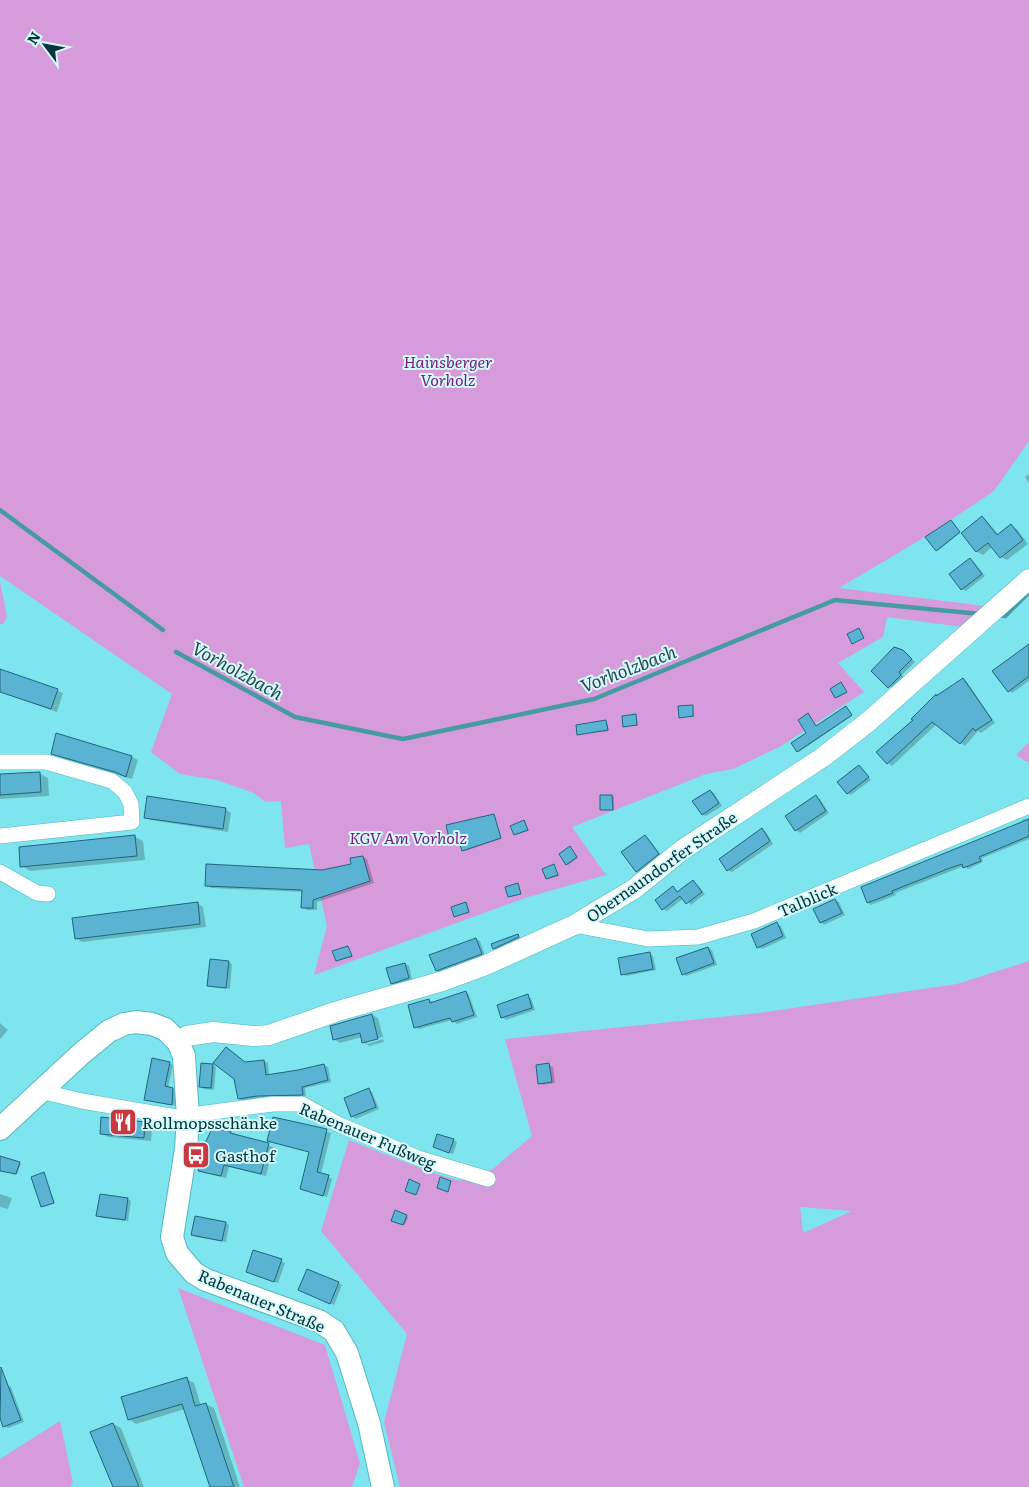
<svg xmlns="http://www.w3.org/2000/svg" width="1029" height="1487" viewBox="0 0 1029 1487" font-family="Literata,serif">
	<rect width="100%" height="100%" fill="#7ee4ee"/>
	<path fill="#d69bdb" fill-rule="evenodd" d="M0,0H1029V441L994,491L925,537L839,588L985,606L963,627L887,617L883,637L838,663L864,692L781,746L733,769L706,774L572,827L606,875L528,897L314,975L327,926L309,844L285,848L281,801L265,802L254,793L217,780L180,774L151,752L172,694L0,576Z
		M0,581L7,617L3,624H0Z
		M1029,742V763L1016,755Z
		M1029,961V1487H400L384,1422L407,1334L321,1231L349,1140L427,1171L460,1181L493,1169L532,1136L505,1039L759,1013L957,984ZM800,1207L852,1211L803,1233Z
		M178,1288L325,1345L360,1463L352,1487H244Z
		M60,1421L73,1483L70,1487H0V1459Z"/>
	<path fill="#0003" d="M1029,474V483L1025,477Z
		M982,518L987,521L999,535L1011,526L1017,529L1028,544L1007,560L1001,557L993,546L983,555L977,552L962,533Z
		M952,522L960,533L938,551L937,550Z
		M970,559L974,562L985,576L966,591L962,589Z
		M903,651L915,662L902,675L904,677L893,689L873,671Z
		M0,670L63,693L57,712L0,692Z
		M1029,671V681L1012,693L1009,691Z
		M963,679L967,682L995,723L981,733L978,731L965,746L937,724L892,766L888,763L915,720L937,697Z
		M842,684L847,693L837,698L831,690Z
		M692,706L694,717H680Z
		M847,709L852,716L799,752L798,751L817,727Z
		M636,716L638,726H624Z
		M606,721L609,731L578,734Z
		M52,753L132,757L138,760L132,779L59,757Z
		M859,766L871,780L851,795L847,793Z
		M39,773L48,778L49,796L0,799V775Z
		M710,791L714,793L722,806L706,816L702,814Z
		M601,796L614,797V810H601Z
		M816,797L820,799L829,813L800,833L796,830Z
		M225,809L231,813L228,832L151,820L145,817Z
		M494,816L501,839L465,851L458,837H450Z
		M1029,818V839L982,858L983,862L968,869L964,866L954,870L895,893L896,895L871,905L868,903L1023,823L1022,820Z
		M524,822L529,831L515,834Z
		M762,830L766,832L773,844L732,872L728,870L721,859Z
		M645,836L648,838L662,856L640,874L636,872Z
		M135,837L143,841L145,860L30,871L22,866Z
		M571,849L578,858L568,865L567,864Z
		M363,857L367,859L374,883L317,902V910H307L303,907V892L211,888L207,885L322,871L352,865Z
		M554,866L559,876L548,879L547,878Z
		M693,881L696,883L705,894L691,905L684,898L667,911L663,909L673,888L678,892Z
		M835,900L839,902L845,915L824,925L821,922Z
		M197,903L203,907L206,927L82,942L76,938Z
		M466,904L470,913L455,916Z
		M777,924L781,926L786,938L762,949L758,947Z
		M517,935L522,939L498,950L494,948Z
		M476,939L480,941L485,956L440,972L437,970Z
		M348,947L353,957L337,961Z
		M708,948L712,950L717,965L686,976L683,974Z
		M649,953L653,956L656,970L626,976L623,974Z
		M228,962L232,964L230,989L213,987L209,985Z
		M405,964L409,966L412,980L395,985L392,983Z
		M466,992L469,995L477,1017L457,1024L452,1020L419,1029L415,1027L429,1000L433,1002Z
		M527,996L531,998L535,1010L506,1020L502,1017Z
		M372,1015L378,1018L383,1037L367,1041V1044L383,1039L384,1042L369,1046L363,1042L362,1037L340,1043L334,1039Z
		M0,1023L8,1030L0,1039Z
		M264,1061L268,1063L269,1075L299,1072L324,1065L328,1067L331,1082L305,1088L306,1096L261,1097L242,1101L239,1098L235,1078L246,1063Z
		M169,1063L173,1065L168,1088L176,1091V1106L146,1099Z
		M213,1065L216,1067L214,1090L204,1089L200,1086Z
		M549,1065L553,1067L555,1083L543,1085L539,1083Z
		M369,1090L372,1092L379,1109L356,1119L352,1116Z
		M274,1119L331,1133L321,1174L332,1179L327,1197L301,1189L310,1152Z
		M145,1123L152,1127L151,1141L108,1137L101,1133Z
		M230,1132L273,1147L266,1176L229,1167L226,1178L205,1173L200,1170Z
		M453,1140L457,1142L453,1154L438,1149Z
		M0,1161L21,1164L17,1174L0,1170Z
		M44,1174L55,1203L44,1207L42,1206Z
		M0,1194L12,1198L8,1209L0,1207Z
		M127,1199L131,1201L128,1221L102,1218L98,1216Z
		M395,1212L408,1217L405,1225L394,1221Z
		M226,1223L229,1225L226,1242L196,1237L192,1235Z
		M281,1261L285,1263L278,1283L251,1274Z
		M338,1283L342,1285L334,1305L303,1292Z
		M187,1379L194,1383L201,1406L206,1404L214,1408L240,1487H211L185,1409L136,1424L129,1419Z
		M7,1385L11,1387L24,1422L8,1428L4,1426L0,1415V1388Z
		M113,1424L121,1428L144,1487H114Z"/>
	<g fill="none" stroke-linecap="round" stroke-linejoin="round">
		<path stroke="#469ba3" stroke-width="4.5" d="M0,510L163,630
			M998,615L1005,616L1029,592
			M176,652L295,717L403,739L594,699L835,600L980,614"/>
	</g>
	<path fill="#5ab3d2" stroke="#1f667c" d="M982,516L997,535L1011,524L1023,540L1000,558L988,543L976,552L961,533Z
		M951,520L960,532L936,551L925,537Z
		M970,558L982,574L961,590L949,574Z
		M859,628L864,638L852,644L847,634Z
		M1029,644V676L1008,692L992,671Z
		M894,647L903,650L912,659L899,672L901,675L888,688L871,671Z
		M0,669L58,689L51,709L0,692Z
		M963,678L992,720L975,731L973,728L960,744L932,722L887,764L876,752L913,720L911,719L936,694V696Z
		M841,682L847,692L835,698L830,689Z
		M693,705V716L679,718L678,706Z
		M846,706L852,715L797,752L791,743L806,733L798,720L808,713L816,726Z
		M636,714L637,725L623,727L622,716Z
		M606,720L608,730L577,735L576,725Z
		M56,733L132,756L126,777L115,772L51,754Z
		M859,765L869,777L847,794L837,782Z
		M40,772L41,792L0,795V774Z
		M710,790L719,803L702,815L692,801Z
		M600,795H612L613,810H600Z
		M816,795L826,811L795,831L785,816Z
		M147,796L226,808L223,829L144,818Z
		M494,814L501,838L462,851L457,836L449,838L446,825Z
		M1029,819V836L979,857L981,861L963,868L962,864L950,868L892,891L893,893L867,903L861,887Z
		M524,820L528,830L514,835L510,826Z
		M762,828L770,841L727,871L719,859Z
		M135,835L137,856L20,867L19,847Z
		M645,835L659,854L636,872L621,852Z
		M570,846L577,857L566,865L559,854Z
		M363,856L370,881L313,900V908H301L302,890L205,886L206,864L322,870L351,864L350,858Z
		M554,864L558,875L546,879L542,869Z
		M693,880L702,892L686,904L680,896L662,910L655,900L673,886L677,892Z
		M518,883L521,894L508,897L505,887Z
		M835,899L842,913L820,923L813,909Z
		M198,902L200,924L75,939L72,918Z
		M466,902L469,912L454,917L451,907Z
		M777,922L783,936L757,948L751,934Z
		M518,934L519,937L493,949L491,944Z
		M476,938L482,954L436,971L429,955Z
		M348,946L352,956L336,961L332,951Z
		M708,947L714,963L682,975L676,958Z
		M650,952L653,969L621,975L618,958Z
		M210,959L229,961L226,988L207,986Z
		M405,963L409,978L391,984L386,968Z
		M466,991L474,1015L452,1022L450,1018L414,1028L408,1005L429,999L430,1003Z
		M528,994L532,1008L501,1018L497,1005Z
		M372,1014L378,1039L362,1043L360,1033L333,1040L330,1026Z
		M226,1047L245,1062L264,1060L266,1075L298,1070L324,1064L328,1080L302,1087L303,1095L257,1096L238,1099L234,1079L213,1063Z
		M152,1058L170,1062L165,1086L173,1088L172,1105L144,1100Z
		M201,1063L213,1064L211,1088L199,1087Z
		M549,1063L552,1082L538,1084L536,1065Z
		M369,1088L376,1107L351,1117L344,1098Z
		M101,1117L145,1122L144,1138L100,1134Z
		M273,1117L327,1129L317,1172L329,1175L323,1196L300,1189L309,1152L267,1141Z
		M212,1129L231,1131L230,1133L269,1143L261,1174L224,1165L221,1176L198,1171L205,1143Z
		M437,1134L454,1139L449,1153L433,1147Z
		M0,1156L20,1162L16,1174L0,1171Z
		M44,1172L54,1203L41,1207L31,1177Z
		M440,1177L451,1181L448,1192L437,1188Z
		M409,1179L420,1184L416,1195L405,1191Z
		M100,1194L128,1198L125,1220L96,1216Z
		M395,1210L407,1215L403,1225L391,1221Z
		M195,1216L226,1222L222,1241L191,1235Z
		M253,1250L282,1259L274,1282L246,1272Z
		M307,1269L339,1282L330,1304L298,1290Z
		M1,1367L21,1420L3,1427L0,1418Z
		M187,1377L195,1406L206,1403L234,1487H210L182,1404L128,1420L121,1397Z
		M113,1423L129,1462L139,1487H113L90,1432Z"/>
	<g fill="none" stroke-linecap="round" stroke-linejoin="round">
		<g stroke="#51b9c3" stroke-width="16">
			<path id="minor" d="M0,762H46L112,781L125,792L131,804L132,822L0,836
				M0,872L37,893L48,894
				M574,925L648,939L698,937L754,921L1029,806
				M40,1091L82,1101L176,1117L273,1104H302L340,1125L418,1158L488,1179"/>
		</g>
		<g stroke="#51b9c3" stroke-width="21">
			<path id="tertiary" d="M178,1042L187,1036L213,1032L253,1036L269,1035L338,1011L443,981L486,965L574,925L634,889L682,850L823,757L868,722L1029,579"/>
		</g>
		<g stroke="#51b9c3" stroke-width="24">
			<path id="secondary" d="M0,1129L82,1053L109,1031L124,1024L136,1022L152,1024L165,1029L178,1042L184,1056L188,1117L186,1149L172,1237L177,1253L194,1273L206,1280L319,1321L334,1331L347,1353L369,1423L383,1487"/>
		</g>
		<use href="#minor" stroke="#fff" stroke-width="15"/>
		<use href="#tertiary" stroke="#fff" stroke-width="20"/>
		<use href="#secondary" stroke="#fff" stroke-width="22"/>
	</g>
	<defs>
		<g id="restaurant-square" transform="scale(1.4375)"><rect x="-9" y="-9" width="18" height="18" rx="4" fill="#c8383d" stroke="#d5fafe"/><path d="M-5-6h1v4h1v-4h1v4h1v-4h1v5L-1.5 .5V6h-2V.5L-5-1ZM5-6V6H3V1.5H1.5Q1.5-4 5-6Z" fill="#fff"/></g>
		<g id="bus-square" transform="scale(1.4375)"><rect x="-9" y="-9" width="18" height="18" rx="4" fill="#c8383d" stroke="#d5fafe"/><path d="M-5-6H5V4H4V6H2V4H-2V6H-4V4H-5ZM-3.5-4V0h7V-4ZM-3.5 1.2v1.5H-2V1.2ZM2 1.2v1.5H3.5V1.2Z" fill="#fff"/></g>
	</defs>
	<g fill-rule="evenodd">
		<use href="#restaurant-square" x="123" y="1122"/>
		<use href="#bus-square" x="196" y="1155"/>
	</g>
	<g text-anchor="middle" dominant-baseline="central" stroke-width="4" stroke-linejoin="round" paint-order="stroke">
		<g font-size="16" font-style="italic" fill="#741c7e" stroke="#d5fafe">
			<text x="448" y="361">Hainsberger<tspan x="448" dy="18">Vorholz</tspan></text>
			<text x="408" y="837">KGV Am Vorholz</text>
		</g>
		<g font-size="16" fill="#053539" stroke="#d5fafe">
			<text transform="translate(661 866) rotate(-35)">Obernaundorfer Straße</text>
			<text transform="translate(807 899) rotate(-23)">Talblick</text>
			<text transform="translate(368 1135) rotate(23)">Rabenauer Fußweg</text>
			<text transform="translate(262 1300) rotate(23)">Rabenauer Straße</text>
		</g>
		<g font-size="16" fill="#053539" stroke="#d5fafe" text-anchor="start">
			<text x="142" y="1122">Rollmopsschänke</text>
			<text x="215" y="1155">Gasthof</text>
		</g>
		<g font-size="18" font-style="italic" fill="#2c484a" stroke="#d5fafe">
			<text transform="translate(628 668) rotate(-21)">Vorholzbach</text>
			<text transform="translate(238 670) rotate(29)">Vorholzbach</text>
		</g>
	</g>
	<g transform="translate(45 45) rotate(302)" stroke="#d5fafe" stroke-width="4" paint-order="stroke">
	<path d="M0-4L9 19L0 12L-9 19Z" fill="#053539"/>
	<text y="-8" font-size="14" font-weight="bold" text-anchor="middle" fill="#053539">N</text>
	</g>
</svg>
